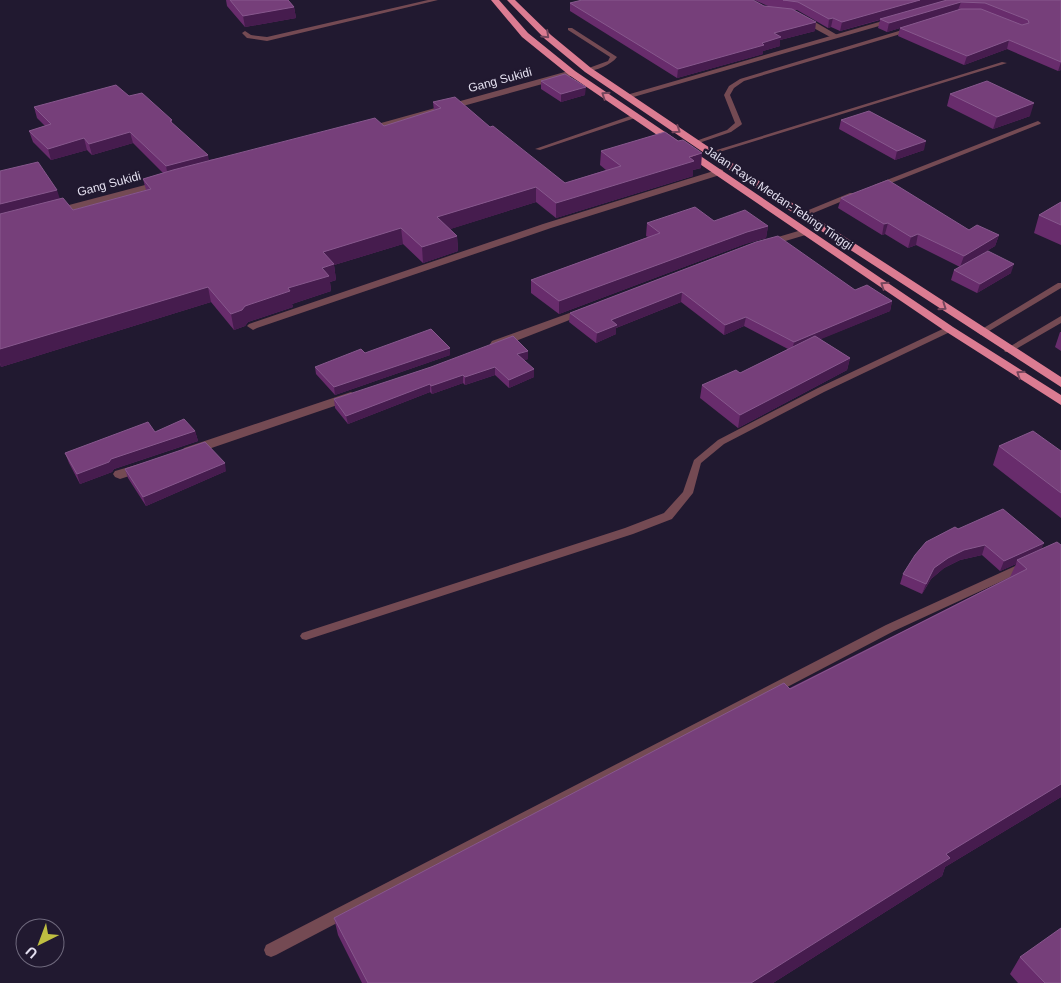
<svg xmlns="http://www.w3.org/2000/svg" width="1061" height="983" viewBox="0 0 1061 983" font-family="Helvetica,sans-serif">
	<rect width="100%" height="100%" fill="#211930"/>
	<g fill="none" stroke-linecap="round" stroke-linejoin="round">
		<path fill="#744a53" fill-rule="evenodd" d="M428,0H438L267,41L247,38L242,33L245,31L251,35L267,37Z
			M912,27L915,29L914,30L744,81L734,88L730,95L742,124L741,125L731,132L696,144L693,142L727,130L735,123L724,95L729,86L740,79Z
			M568,28H572L617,57C611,65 596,71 586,71V69L608,61L610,57L568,30Z
			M1002,62L1007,63L713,154L707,153Z
			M636,114L638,115V117L540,150L535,149Z
			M1038,121L1041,123L1040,124L881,187L874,185Z
			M850,193H856L857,195L806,216H803L799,214Z
			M1058,283H1061V288L984,334L981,335L977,332Z
			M1061,316V323L1011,352H1005L1004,350Z
			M949,326L952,327L953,329L952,331L824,392L724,444L701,463L693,493L672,519L633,534L306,640L302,639L300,636L302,633L625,528L664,513L683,492L694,460L718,440L818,388Z
			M1024,562L1028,563L1029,566L1028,569L894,631L276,955L271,957L266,955L264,950L266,945L886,625Z"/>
		<path fill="#744a53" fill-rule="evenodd" d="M797,15H803L839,36L832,38L797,19Z
			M572,70L575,71V75L369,132L366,133L361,130L363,128Z
			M720,169L723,170V174L551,228L257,328L253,330L247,326L249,324L543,224Z
			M164,180L168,181V185L54,215L49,212L50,210Z
			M805,229L809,230L810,232L809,234L765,247L760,244L761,242Z
			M586,307L592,310L590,312L500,347H492L490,344L492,341Z
			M351,392L357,396L355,399L194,454H184L182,451L184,448Z
			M143,463L148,464L150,467L148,470L120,479L115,477L113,474L115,471Z"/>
		<path fill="#744a53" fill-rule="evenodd" d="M893,18L900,20L630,98H624L623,96Z"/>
		<path fill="#dc7c92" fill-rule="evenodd" d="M491,0H499L528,33L575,71L953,327L1061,395V405L945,331L569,75L522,37Z
			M507,0H515L551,35L591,68L777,193L1061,377V387L769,197L585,72L545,39Z"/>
	</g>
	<path fill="#682c6c" d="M226,0H288L294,7L296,18L245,27L227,6Z
		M754,0H1061V70L1058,71L1007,49L964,65L898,36L900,28L887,32L878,28L880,20L840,31L831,27L828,28L797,10H793L815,31L780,40V46L763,51V54L677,78L570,11V3L768,6Z
		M541,81L585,95L561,102L541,89Z
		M950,94L1030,116L993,129L947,106Z
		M129,96L172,120V123L209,160L384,126L434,111L433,102L490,127L565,183L606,170L600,165L601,151L701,168L693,170V176L556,218L536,202L450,229L457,236L458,251L423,263L403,244L334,265L336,280L330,282L331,291L292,304L293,307L248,322L245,326L234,330L211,302L1,367L0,364V171L60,199L73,210L146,190L143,179L163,173L133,143L92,155L87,150L51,160L33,142L29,131L45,126L37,118L34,107Z
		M841,120L924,150L895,160L839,129Z
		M841,198L969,230L999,235L995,246L960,267L916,245L908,248L885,234L882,235L838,208Z
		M1061,202V245L1034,233L1039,215Z
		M714,221L768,226L766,238L745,244L559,314L531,293V280L648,237L646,236L647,223Z
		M756,242L855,290L892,301L890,311L820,339L850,358L847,370L738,428L700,398L702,385L740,373L788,349L744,326L724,335L681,302L616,328V334L596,343L569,322L570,313Z
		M954,270L1011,273L977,293L951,280Z
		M1060,332H1061V351L1055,347Z
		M450,348V355L335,395L316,374L315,367L365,353Z
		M528,351V359L524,360L534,377L509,388L495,375L465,385L463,383L432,394L430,392L348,424L335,408L334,399Z
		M195,431L198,441L114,469L112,472L80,484L69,463L65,453L155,432Z
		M999,446L1061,451V518L993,465Z
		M125,469L226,471L146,506L128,478Z
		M958,529L1041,549L1061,545V797L945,867L942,876L773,983H362L338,935L334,918L1010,577L1016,564L1000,571L982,555L960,560L944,568L931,579L922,594L900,584L903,574Z
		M1020,957L1061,983H1018L1010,974Z"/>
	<path fill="#461c4e" d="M920,0H948L840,31L842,22Z
		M961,2L958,10L887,32L889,23Z
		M294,7L296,18L245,27L243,16Z
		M833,18L831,27L828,28L829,19Z
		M816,22L815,31L780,40V46L763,51V54L677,78L678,69L762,43L774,33Z
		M1009,40L1007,49L964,65L967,56Z
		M1061,62V70L1058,71Z
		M586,87L585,95L561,102V94Z
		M1034,103L1030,116L993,129L997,117Z
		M130,132L133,143L92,155L89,144Z
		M84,138L87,150L51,160L48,149Z
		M926,141L924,150L895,160L897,151Z
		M702,153L701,168L693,170V176L556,218V203Z
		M208,155L210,166L168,177L166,166Z
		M536,187V202L438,233L437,217Z
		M57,190L62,205L0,221V204Z
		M888,223L885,234L882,235L884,224Z
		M768,226L766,238L745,244L559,314V301L747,232Z
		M401,228L403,244L334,265L336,280L330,282L331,291L292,304L293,307L248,322L245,326L234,330L231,314L322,268L323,252Z
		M918,234L916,245L908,248L911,237Z
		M999,235L995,246L960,267L964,256Z
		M457,236L458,251L423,263L422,247Z
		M1014,264L1011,273L977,293L980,284Z
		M208,287L211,302L1,367L0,363V349Z
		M682,292L681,302L616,328V334L596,343L597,333L611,320Z
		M892,301L890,311L792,351L794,342Z
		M746,317L744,326L724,335L725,325Z
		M450,348V355L335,395L334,387Z
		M528,351V359L518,363L517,354Z
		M850,358L847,370L738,428L740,415Z
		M495,367V375L465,385V377Z
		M534,369V377L509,388V380Z
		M463,375V383L432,394L431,386Z
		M430,384V392L348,424L346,416Z
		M195,431L198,441L114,469L112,472L80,484L77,474L111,459Z
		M225,463L226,471L146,506L143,497Z
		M1044,543L1040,553L1017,560L1016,564L1000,571L1004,561Z
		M985,545L982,555L960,560L944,568L931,579L922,594L926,584L934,568L948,558L964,550Z
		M1061,784V797L945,867L942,876L773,983H751L946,854Z"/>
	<path fill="#763f7a" stroke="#87588d" d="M230,0H288L294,7L243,16Z
		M582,0H753L764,6L792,9L816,22L774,33L781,37L762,43L764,45L678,69L570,3Z
		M783,0H920L842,22L833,18L829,19L798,2Z
		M947,0H1061V62L1009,40L967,56L900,28L961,9H981L1022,25L1029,23L1028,20L985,3L961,2L889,23L880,19Z
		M565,74L586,87L561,94L541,81Z
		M987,81L1034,103L997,117L950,94Z
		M116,85L129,96L142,93L172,120L170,121L208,155L166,166L130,132L89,144L84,138L48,149L29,131L51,124L34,107Z
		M455,97L490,127L493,126L565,183L621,166L601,151L665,132L678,141L683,140L702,153L689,157L694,161L556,203L536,187L437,217L457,236L422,247L401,228L323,252L334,264L322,268L329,276L288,288L290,291L245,306L242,310L231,314L208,287L0,349V214L63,198L73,210L151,189L143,179L173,170L375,118L384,126L441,108L433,102Z
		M869,111L926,141L897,151L841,120Z
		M38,162L57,190L0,204V171Z
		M888,180L969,230L977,225L999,235L964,256L918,234L911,237L888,223L884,224L841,198Z
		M1061,202V225L1039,215Z
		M695,207L714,221L745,210L768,226L747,232L559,301L531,280L660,233L647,223Z
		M778,236L855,290L867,285L892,301L794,342L746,317L725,325L682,292L611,320L617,325L597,333L570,313L756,242Z
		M988,251L1014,264L980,284L954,270Z
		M431,329L450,348L334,387L315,367L361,349L365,353Z
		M513,336L528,351L517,354L534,369L509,380L495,367L465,377L463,375L431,386L430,384L346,416L334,399L431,367Z
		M815,336L850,358L740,415L702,385L736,370L740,373Z
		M184,419L195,431L111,459L109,462L77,474L65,453L148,422L155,432Z
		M1033,431L1061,451V493L999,446Z
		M205,442L225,463L143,497L125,469Z
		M1003,509L1044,543L1004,561L985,545L964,550L948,558L934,568L926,584L903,574L915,555L926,542L955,527L958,529Z
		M1057,542L1061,545V784L946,854L950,858L751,983H368L334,918L784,683L790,689L1027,569L1017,560Z
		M1061,928V983H1045L1020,957Z"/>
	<defs><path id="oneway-chevron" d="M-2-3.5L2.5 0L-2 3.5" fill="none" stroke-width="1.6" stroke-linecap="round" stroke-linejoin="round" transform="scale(1.25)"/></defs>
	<g stroke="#75465c">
		<use href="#oneway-chevron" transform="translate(546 35) rotate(44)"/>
		<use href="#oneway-chevron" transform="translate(605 95) rotate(-146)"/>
		<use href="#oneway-chevron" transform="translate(677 130) rotate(34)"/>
		<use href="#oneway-chevron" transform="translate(884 285) rotate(-146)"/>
		<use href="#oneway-chevron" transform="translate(943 307) rotate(34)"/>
		<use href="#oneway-chevron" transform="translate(1020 374) rotate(-146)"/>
	</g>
	<g text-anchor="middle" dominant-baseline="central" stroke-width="4.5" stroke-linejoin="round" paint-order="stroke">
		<g font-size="12" fill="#e4e0f0" stroke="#211930">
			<text transform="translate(500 80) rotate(-15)">Gang Sukidi</text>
			<text transform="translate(109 184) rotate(-15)">Gang Sukidi</text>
			<text transform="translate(779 198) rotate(34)">Jalan Raya Medan-Tebing Tinggi</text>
		</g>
	</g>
	<g transform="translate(40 943) rotate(222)"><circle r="24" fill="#211930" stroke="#6f697d"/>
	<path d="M0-4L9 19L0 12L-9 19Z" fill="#bfbe41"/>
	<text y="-8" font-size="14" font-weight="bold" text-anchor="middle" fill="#e4e0f0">U</text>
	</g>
</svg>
